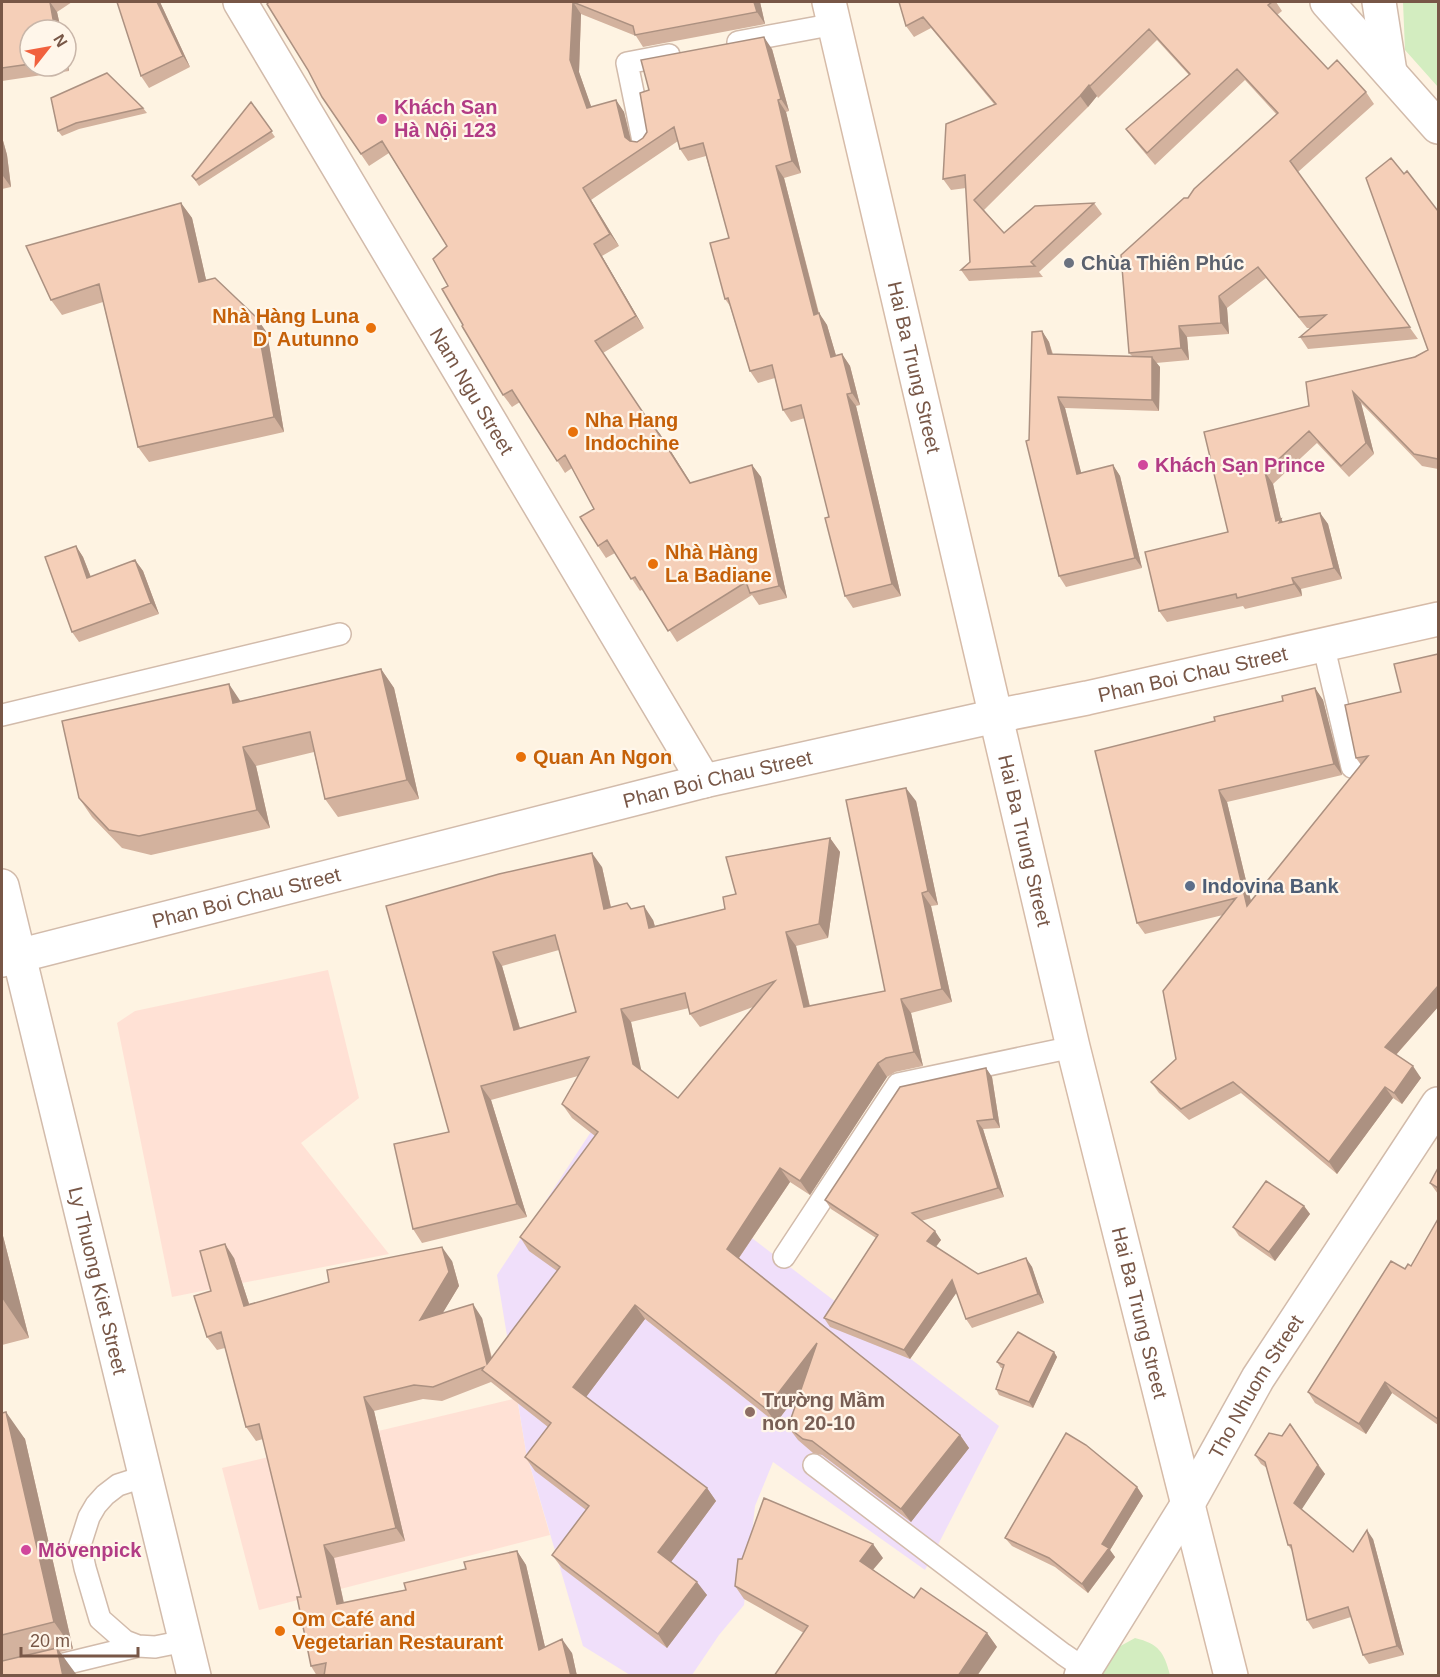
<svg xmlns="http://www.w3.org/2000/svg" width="1440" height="1677" viewBox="0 0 1440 1677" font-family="Arial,sans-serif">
	<rect width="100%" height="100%" fill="#fef3e2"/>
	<path fill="#ffe1d5" d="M328,970L359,1098L301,1143L389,1254L172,1297L117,1023L135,1011Z
		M517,1398L526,1452L550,1535L259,1610L222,1468Z"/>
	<path fill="#f0dffa" d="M598,1121L999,1426L925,1570L773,1462L755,1506L744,1605L719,1635L692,1675H630L583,1646L526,1452L497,1275Z"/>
	<path fill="#d3edc0" d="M1403,2H1438V87L1405,50Z
		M1135,1638C1159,1644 1164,1652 1170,1675L1098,1676L1115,1649Z"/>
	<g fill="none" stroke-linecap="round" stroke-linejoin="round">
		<g stroke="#d2bbab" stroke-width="24">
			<path id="service" d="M738,42L835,24
				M643,141L627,63L669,55
				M1323,644L1352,767
				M2,715L340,634
				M784,1257L898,1084L1073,1047
				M814,1465L1063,1654L1085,1669
				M146,1476L118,1485L105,1495L96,1505L89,1517L80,1545L85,1568L100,1619L125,1641L138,1646L155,1647L185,1641
				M15,1676L138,1646"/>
		</g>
		<g stroke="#d2bbab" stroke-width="36">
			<g id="minor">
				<path id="s1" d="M240,2L704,781"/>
				<path id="s2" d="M1081,1676L1189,1502L1258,1378L1438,1104"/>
			</g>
		</g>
		<g stroke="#d2bbab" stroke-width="36">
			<g id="tertiary">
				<path d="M1327,2L1438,127"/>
				<path d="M1379,2L1390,72"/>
				<path id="s3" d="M2,886L194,1676"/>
				<path id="s4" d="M2,960L704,781L996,716"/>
			</g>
		</g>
		<g stroke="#d6bba8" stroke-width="36">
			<g id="secondary">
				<path id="s5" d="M829,2L1073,1047L1231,1676"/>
				<path id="s6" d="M996,716L1087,698L1438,619"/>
			</g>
		</g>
		<use href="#service" stroke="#fff" stroke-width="21"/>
		<use href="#minor" stroke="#fff" stroke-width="33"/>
		<use href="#tertiary" stroke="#fff" stroke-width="33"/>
		<use href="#secondary" stroke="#fff" stroke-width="33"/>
	</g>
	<path fill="#d3b29e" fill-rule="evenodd" d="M2,2H72L57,12L61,30H30V66H66V54L69,71L2,81Z
		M160,2L190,67L149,88L141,76Z
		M269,2H760L765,24L643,47L636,36L581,14L579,72L591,107L616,100L624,112L631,141L637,142L643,138L647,132L649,90L772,49L789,111L786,112L801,173L784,178L819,313L827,325L836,356L842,354L850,366L860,405L856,406L901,596L853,608L845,596L829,517L805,418L791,422L783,410L775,378L758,383L750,371L730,306L725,299L729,238L706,156L688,161L680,149L678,141L591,200L619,246L602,256L644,328L603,353L650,423L660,434L691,483L752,465L761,477L787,598L759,605L752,595L677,642L643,589L640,591L615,553L606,558L598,546L594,509L572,468L565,473L520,402L512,407L503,395L463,325L448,286L447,246L389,153L369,166L322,97L308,70Z
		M899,2H1276L1282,11L1277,15L1328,69L1366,92L1374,104L1298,172L1418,339L1308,349L1300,337L1311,328H1307L1266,278L1227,308L1229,334L1187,337L1189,360L1156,363L1160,367L1159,411L1065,408L1081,473L1113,465L1120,476L1142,568L1066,587L1059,576L1029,440L1042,331L1049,342L1053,354L1132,356L1129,353L1188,198L1277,115L1245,80L1155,165L1134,140L1126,129L1189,75L1157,40L1098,98L1097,96L1088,107L984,210L1004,233L1094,203L1102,214L1039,272L1043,277L969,281L961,270L970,262L966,188L951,190L943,179L994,104L931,28L914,37L906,26Z
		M51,98L143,108L147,113L79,129L62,136L58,131Z
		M251,102L275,137L199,186L192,176Z
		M2,137L7,155L11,187L2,189Z
		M1404,174L1438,211V469L1422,466L1361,403L1374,454L1349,477L1317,443L1273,484L1281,519L1283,522L1320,513L1328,524L1342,579L1301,589L1302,596L1245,609L1243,606L1167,622L1159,611L1228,532L1204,432L1309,406L1428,350Z
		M181,203L192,218L206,280L256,317L267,333L284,432L149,462L138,447L103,302L62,315L51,300Z
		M76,546L83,557L91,577L135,560L143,571L159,614L79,642L72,632Z
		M1438,654V1007L1396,1055L1421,1078L1402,1104L1393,1098L1337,1174L1241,1093L1189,1120L1159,1093L1151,1082L1176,1059L1223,915L1145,934L1137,923L1215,721L1283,701L1315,688L1323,700L1342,775L1227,802L1251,901L1361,765L1356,758L1401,692Z
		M381,669L394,688L419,799L338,817L325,799L314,752L256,766L270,828L151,855L122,848L92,817L79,798L241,701Z
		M916,801L938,905L931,906L952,1002L911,1013L923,1066L895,1072L887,1077L810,1195L790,1182L739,1258L960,1435L969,1448L911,1522L822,1455L813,1453L798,1440L788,1427L800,1391L776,1423L645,1319L586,1397L707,1488L716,1501L671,1562L707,1595L667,1648L562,1568L552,1555L586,1510L535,1471L525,1457L548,1427L491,1382L442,1401L423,1399L374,1411L405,1541L334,1558L344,1603L406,1590L517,1551L526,1565L545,1647L572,1653L577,1676H317L311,1666L301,1597L263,1439L256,1441L246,1427L225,1348L217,1350L207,1337L211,1291L234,1258L249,1304L452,1261L459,1286L442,1314L482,1318L492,1358L557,1271L529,1251L520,1237L595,1136L572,1118L562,1104L578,1076L491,1100L527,1217L422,1243L413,1229L449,1132L386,906L602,867L611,907L631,909L653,920L655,926L725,909L736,894L830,838L840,852L828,938L796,946L810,1006L885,991ZM559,950L576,1012L520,1028L502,966ZM753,1007L678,1098L641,1071L631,1022L689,1008L690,1014L700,1027Z
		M986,1068L992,1077L1000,1128L983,1129L1004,1197L921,1221L941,1240L936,1247L978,1274L1026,1258L1032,1267L1044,1303L972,1328L966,1319L957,1292L910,1359L830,1327L824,1318L876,1238L831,1209L825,1200Z
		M1438,1168V1194L1430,1183Z
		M1304,1206L1310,1214L1275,1261L1239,1236L1233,1227Z
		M1438,1219V1425L1392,1393L1366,1434L1315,1403L1308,1392L1405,1269L1411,1266Z
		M2,1232L29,1338L2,1345Z
		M1054,1352L1057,1357L1033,1408L999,1395L996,1389L1003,1368H1001L997,1362Z
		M2,1413L25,1439L73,1649L60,1652L76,1676H2Z
		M1290,1424L1325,1474L1301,1509L1353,1552L1373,1539L1404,1655L1369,1664L1363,1655L1351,1617L1313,1629L1307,1620L1293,1552L1288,1545L1267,1468L1261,1464L1255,1455L1282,1436Z
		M1137,1487L1143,1496L1110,1550L1115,1557L1088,1593L1055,1567L1012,1546L1005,1538Z
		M883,1558L873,1570L914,1598L987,1633L997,1647L804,1633L744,1599L735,1586Z"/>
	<path fill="#ac9181" d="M50,2L57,12L61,30H55Z
		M157,2H160L190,67L183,56Z
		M573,2L581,14L579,72L596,120L587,108L570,60Z
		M754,2H760L765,24L757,12Z
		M764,37L772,49L789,111L781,99Z
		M66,54L69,71L66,66Z
		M1089,85L1097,96L1088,107L1080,96Z
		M616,100L624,112L633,149L625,137Z
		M778,100L786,112L801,173L792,161Z
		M2,137L7,155L11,187L3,176L2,164Z
		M776,166L784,178L822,327L814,315Z
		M583,188L591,200L619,246L610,234Z
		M181,203L192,218L210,297L199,282Z
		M594,244L602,256L644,328L636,316Z
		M1219,296L1227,308L1229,334L1221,323Z
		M819,313L827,325L840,369L831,357Z
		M256,317L267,333L284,432L274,417Z
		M1179,326L1187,337L1189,360L1181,348Z
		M1042,331L1049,342L1055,365L1048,354Z
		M842,354L850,366L860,405L852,393Z
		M1152,357L1160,367L1159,411L1152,400Z
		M1353,392L1361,403L1374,454L1366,443Z
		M847,394L856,406L901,596L892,584Z
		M1058,397L1065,408L1084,484L1077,474Z
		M651,422L660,434L698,495L690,483Z
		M752,465L761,477L787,598L779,586Z
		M1113,465L1120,476L1142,568L1135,558Z
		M1265,472L1273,484L1281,519L1289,531L1276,521Z
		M1320,513L1328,524L1342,579L1334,568Z
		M76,546L83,557L95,588L87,578Z
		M135,560L143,571L159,614L151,603Z
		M1292,578L1301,589L1302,596L1294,584Z
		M381,669L394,688L419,799L407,780Z
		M229,684L241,702L233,703Z
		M1315,688L1323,700L1342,775L1334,764Z
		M243,747L256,766L270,828L257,810Z
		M906,788L916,801L938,905L928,891Z
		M1219,790L1227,802L1255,918L1247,906Z
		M830,838L840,852L828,938L819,924Z
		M592,853L602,867L614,922L604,909Z
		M922,893L931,906L952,1002L942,989Z
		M644,906L653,920L659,941L649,928Z
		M786,932L796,946L813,1021L804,1007Z
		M493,952L502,966L524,1043L514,1030Z
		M1438,986V1007L1393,1058L1385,1047Z
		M901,999L911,1013L923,1066L914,1052Z
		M621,1009L631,1022L643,1078L633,1064Z
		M878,1063L887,1077L810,1195L800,1181Z
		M1413,1066L1421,1078L1402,1104L1394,1093Z
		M986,1068L992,1077L1000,1128L994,1119Z
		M481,1086L491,1100L527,1217L517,1204Z
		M1385,1087L1393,1098L1337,1174L1329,1162Z
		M977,1121L983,1129L1004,1197L998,1188Z
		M780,1168L790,1182L736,1262L727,1249Z
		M1304,1206L1310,1214L1275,1261L1269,1252Z
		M935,1231L941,1240L933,1250L927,1241Z
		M2,1232L29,1338L2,1298Z
		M225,1244L234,1258L254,1319L244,1306Z
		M442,1247L452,1261L459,1286L430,1334L420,1320Z
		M1026,1258L1032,1267L1044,1303L1038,1294Z
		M952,1280L959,1289L910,1359L904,1350Z
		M473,1304L482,1318L496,1378L487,1364Z
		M635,1305L645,1319L583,1401L573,1387Z
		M817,1343L826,1356L776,1423L766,1409Z
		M1054,1352L1057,1357L1033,1408L1029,1402Z
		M1385,1382L1392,1393L1366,1434L1359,1424Z
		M364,1397L374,1411L405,1541L396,1528Z
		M6,1412L25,1439L73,1649L54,1622Z
		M960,1435L969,1448L911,1522L901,1509Z
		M1318,1465L1325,1474L1300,1512L1294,1503Z
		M1137,1487L1143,1496L1110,1550L1115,1557L1088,1593L1082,1584L1102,1544Z
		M707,1488L716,1501L668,1566L658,1552Z
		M1367,1530L1373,1539L1404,1655L1397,1646Z
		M873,1544L883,1558L869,1574L860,1561Z
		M324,1545L334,1558L347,1618L337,1604Z
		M517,1551L526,1565L549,1664L539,1650Z
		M697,1582L707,1595L667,1648L658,1634Z
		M987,1633L997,1647L977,1676H958Z
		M562,1639L572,1653L577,1676H571Z
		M57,1648L76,1674V1676H63Z"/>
	<path fill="#f5cfb8" stroke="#ac9181" stroke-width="1.5" fill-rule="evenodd" d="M2,2H50L55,30H30V64L2,68Z
		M117,2H157L183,56L141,76Z
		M269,2H754L757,12L635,35L633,26L573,2L570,60L587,108L616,100L625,137L630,141L637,142L643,138L647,132L640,93L649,90L641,60L764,37L781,99L778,100L792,161L776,166L814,315L819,313L831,357L842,354L852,393L847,394L892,584L845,596L825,518L829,517L801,405L783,410L772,365L750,371L728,298L725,299L710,243L729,238L703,143L680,149L674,127L583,188L610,234L594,244L636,316L595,341L650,423L651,422L690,483L752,465L779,586L750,593L746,582L668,631L635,577L631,579L607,540L598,546L580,517L594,509L565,455L557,461L512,390L503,395L462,326L463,325L442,289L448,286L433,259L447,246L382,141L361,154L322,97L308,70L267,4Z
		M899,2H1272L1268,5L1328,69L1337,60L1366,92L1290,161L1410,327L1300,337L1326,315L1299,317L1258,267L1219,296L1221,323L1179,326L1181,348L1129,353L1121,255L1184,198H1188L1194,189L1278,113L1237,69L1147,153L1126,129L1190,74L1149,29L1090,86L1089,85L1080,96L974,200L1004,233L1035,206L1094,203L1031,262L1035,266L961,270L970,262L965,175L943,179L946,124L996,104L923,17L906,26Z
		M107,73L143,108L76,123L58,131L51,98Z
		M251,102L272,131L196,180L192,176Z
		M1391,158L1404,174L1407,171L1438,211V459L1414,454L1353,392L1366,443L1341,466L1309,431L1265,472L1276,521L1281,519L1279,523L1320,513L1334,568L1292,578L1294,584L1237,598L1236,594L1159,611L1145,552L1228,532L1204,432L1309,406L1306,382L1415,357L1428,350L1366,178Z
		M181,203L199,282L215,278L256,317L274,417L138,447L99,284L51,300L26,246Z
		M1042,331L1048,354L1152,357V400L1058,397L1077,474L1113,465L1135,558L1059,576L1026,441L1029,440L1032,332Z
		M76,546L87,578L135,560L151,603L72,632L45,557Z
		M1438,654V986L1385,1047L1413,1066L1394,1093L1385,1087L1329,1162L1233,1082L1181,1109L1151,1082L1176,1059L1163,991L1236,898L1137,923L1095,751L1215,721L1214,717L1283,701L1282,696L1315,688L1334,764L1219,790L1247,906L1368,756L1356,758L1345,705L1401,692L1394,664Z
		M381,669L407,780L325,799L310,732L243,747L257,810L139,836L109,830L79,798L62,721L229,684L233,703Z
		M906,788L928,891L922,893L942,989L901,999L914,1052L886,1058L878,1063L800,1181L780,1168L727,1249L960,1435L901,1509L812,1441L803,1439L788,1427L817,1343L766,1409L635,1305L573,1387L707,1488L658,1552L697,1582L658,1634L552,1555L589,1506L525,1457L551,1423L482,1370L484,1367L433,1387L414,1385L364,1397L396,1528L324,1545L337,1604L406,1590L404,1583L466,1569L464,1562L517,1551L539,1650L562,1639L571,1676H324L326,1663L311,1666L297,1597H301L259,1424L246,1427L221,1332L207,1337L194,1296L211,1291L200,1251L225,1244L244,1306L329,1282L327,1270L442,1247L449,1272L420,1320L473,1304L487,1364L560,1267L520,1237L598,1132L562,1104L589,1057L481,1086L517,1204L413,1229L394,1144L449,1132L386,906L499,874L592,853L604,909L627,903L631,909L644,906L649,928L725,909L723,897L736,894L726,857L830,838L819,924L786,932L804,1007L885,991L846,800ZM555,935L576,1012L514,1030L493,952ZM775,981L678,1098L633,1064L621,1009L685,993L690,1014Z
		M986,1068L994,1119L977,1121L998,1188L912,1213L935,1231L927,1241L978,1274L1026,1258L1038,1294L966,1319L952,1280L904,1350L824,1318L878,1235L825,1200L900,1087Z
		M1438,1168V1188L1430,1183Z
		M1266,1181L1304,1206L1269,1252L1233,1227Z
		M1438,1219V1419L1385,1382L1359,1424L1308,1392L1391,1261L1405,1269L1408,1264L1411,1266Z
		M1018,1332L1054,1352L1029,1402L996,1389L1004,1365L997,1362Z
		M6,1412L54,1622L2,1635V1413Z
		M1290,1424L1318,1465L1294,1503L1353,1552L1367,1530L1397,1646L1363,1655L1348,1607L1307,1620L1291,1545H1288L1265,1462L1255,1455L1269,1433L1282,1436Z
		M1066,1433L1086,1445L1137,1487L1102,1544L1109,1548L1082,1584L1049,1558L1005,1538Z
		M764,1498L873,1544L860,1561L914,1598L921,1588L987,1633L958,1676H774L808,1626L735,1586L738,1559H742Z
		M57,1648L63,1676H2V1661Z"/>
	<g fill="#d1479c" stroke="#fff6ea" stroke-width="2">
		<circle cx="382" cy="119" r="6"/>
		<circle cx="1143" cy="465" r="6"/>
		<circle cx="26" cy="1550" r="6"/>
	</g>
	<circle fill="#6b7280" stroke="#fff6ea" stroke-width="2" cx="1069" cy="263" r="6"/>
	<g fill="#e8710a" stroke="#fff6ea" stroke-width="2">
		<circle cx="371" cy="328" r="6"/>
		<circle cx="573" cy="432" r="6"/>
		<circle cx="653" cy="564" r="6"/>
		<circle cx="521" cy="757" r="6"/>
		<circle cx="280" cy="1631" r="6"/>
	</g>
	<circle fill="#5c6f8a" stroke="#fff6ea" stroke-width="2" cx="1190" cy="886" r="6"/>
	<circle fill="#8d6e63" stroke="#fff6ea" stroke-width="2" cx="750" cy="1412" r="6"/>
	<g text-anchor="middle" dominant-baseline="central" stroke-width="4.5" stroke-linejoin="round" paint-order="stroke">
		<g font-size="20" font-weight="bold" fill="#b23c85" stroke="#fff6ea" text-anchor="start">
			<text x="394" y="107">Khách Sạn<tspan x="394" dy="23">Hà Nội 123</tspan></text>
			<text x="1155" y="465">Khách Sạn Prince</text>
			<text x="38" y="1550">Mövenpick</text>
		</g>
		<g font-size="20" font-weight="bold" fill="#5b616d" stroke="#fff6ea" text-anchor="start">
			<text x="1081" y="263">Chùa Thiên Phúc</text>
		</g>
		<g font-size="20" font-weight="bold" fill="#c56008" stroke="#fff6ea" text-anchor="start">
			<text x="359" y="316" text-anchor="end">Nhà Hàng Luna<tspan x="359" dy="23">D' Autunno</tspan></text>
			<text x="585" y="420">Nha Hang<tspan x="585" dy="23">Indochine</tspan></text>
			<text x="665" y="552">Nhà Hàng<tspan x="665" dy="23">La Badiane</tspan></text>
			<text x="533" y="757">Quan An Ngon</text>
			<text x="292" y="1619">Om Café and<tspan x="292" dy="23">Vegetarian Restaurant</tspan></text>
		</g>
		<g font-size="20" fill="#785747" stroke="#fff6ea">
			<text stroke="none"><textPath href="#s5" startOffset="375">Hai Ba Trung Street</textPath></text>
			<text stroke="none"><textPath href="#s1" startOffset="453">Nam Ngu Street</textPath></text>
			<text stroke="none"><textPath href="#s6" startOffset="201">Phan Boi Chau Street</textPath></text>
			<text stroke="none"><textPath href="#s4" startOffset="738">Phan Boi Chau Street</textPath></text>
			<text stroke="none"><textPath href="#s5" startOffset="861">Hai Ba Trung Street</textPath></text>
			<text stroke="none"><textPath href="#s4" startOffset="252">Phan Boi Chau Street</textPath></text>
			<text stroke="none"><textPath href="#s3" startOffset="406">Ly Thuong Kiet Street</textPath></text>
			<text stroke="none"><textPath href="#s5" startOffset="1347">Hai Ba Trung Street</textPath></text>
			<text stroke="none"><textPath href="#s2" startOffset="338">Tho Nhuom Street</textPath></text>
		</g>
		<g font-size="20" font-weight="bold" fill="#4e5e75" stroke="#fff6ea" text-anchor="start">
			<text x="1202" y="886">Indovina Bank</text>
		</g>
		<g font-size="20" font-weight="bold" fill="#785e54" stroke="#fff6ea" text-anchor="start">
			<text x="762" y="1400">Trường Mầm<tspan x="762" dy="23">non 20-10</tspan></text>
		</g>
	</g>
	<rect width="1440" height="1677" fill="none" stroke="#785747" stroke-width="6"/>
	<g transform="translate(48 48) rotate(59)"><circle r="28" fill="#fff6ea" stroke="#c9b6a9" stroke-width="1.5"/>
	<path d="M0-4.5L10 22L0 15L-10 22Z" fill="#f1613e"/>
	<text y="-9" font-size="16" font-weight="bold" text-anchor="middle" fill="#785747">N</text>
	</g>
	<path d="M21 1647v9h117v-9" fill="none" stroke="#785747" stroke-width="3"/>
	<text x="30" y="1647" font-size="18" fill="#785747" stroke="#fff6ea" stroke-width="4.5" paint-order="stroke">20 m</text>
</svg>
